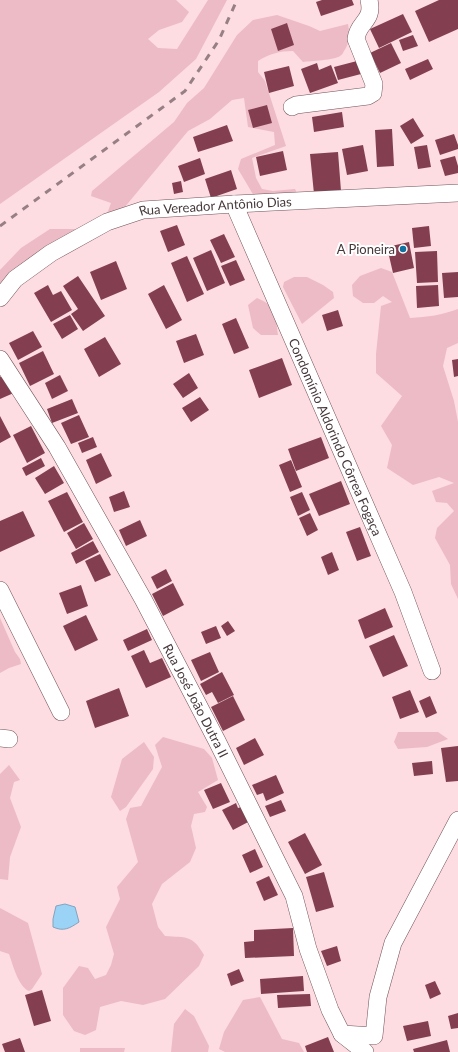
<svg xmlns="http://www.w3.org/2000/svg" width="458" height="1052" viewBox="0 0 458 1052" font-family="Lato,sans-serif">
	<rect width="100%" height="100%" fill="#fddce2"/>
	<path fill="#edbbc5" d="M0,0H176L189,12L182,22L159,30L148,39L158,48L177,49L208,0H227L196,59L159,92L0,204Z
		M277,15L309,26L320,31L348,24C350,34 350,43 344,51C343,53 342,55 340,56C335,60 310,61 303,62L293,51C279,51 269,54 258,61V72L265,81L286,146L252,158L256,178L262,189L273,191L295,189L297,193L254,196L238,169L241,159L275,145L274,132L248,127L244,98L232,100L210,119L188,131L124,208L32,256L14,271L0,288V270L21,248L50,229H76L107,214L111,203L91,196L92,191L174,122L187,103L204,88L237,35L253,20Z
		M381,268L392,272L410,318C428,317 442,315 458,309V343L447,348L443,366L454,401L458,422V599L451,584L450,565L435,538L437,528L454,511L447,503L436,502L432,491L454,483L439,477L413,485L387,468L392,445L381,426L402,396L376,373V354L381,306L392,302L383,296L374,303H363L353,296L352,285L360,276Z
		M294,277H307L323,285L333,292L334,298L302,324L283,287L284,282Z
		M257,298C278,307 275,314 278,335H261L253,328L248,305Z
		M0,618L15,652L20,659L21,664L9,668L0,673Z
		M398,732H438L448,739L427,747L398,749L394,742Z
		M163,737L204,749L212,758L218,780L198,792L207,807L205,812L194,814L191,826L196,848L190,862L162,884L152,904L158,927L165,936C186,938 192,934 204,955L199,966L165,999L143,1005L121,1001L100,1007L96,1030L85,1035L74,1031L63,1015V988L79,966L88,968L95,979L106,975L111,965L114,954L106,927L120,899L117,887L138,862L126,819L130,808L141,806L162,767L155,745Z
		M144,742L154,757L153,769L126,807L120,811L111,797L122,759Z
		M9,765L20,780L14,782L10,798L21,827L10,857L8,880L0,879V774Z
		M0,908L28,923L42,974L32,989L29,991C18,986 13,965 9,954L0,951Z
		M260,997L282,1039L299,1043L304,1052H225L219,1049L224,1032L243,1000Z
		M185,1009L194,1016L209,1046L208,1052H171L174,1024Z
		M80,1048H125L124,1052H80Z"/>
	<path fill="#9bd3f7" stroke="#81a4be" d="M65,904L75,907L79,922C70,928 64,932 53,927V919L56,906Z"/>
	<path fill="#833f50" d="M322,0H352L354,5L321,16L316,2Z
		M439,0H458V29L429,42L415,11Z
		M403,14L412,32L379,48L370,29Z
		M287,23L294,45L278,51L271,29Z
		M413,35L418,46L403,51L399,40Z
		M391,43L401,63L380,73L370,53Z
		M428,59L433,69L410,80L405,69Z
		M357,61L361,74L338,80L334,67Z
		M317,63L319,70L331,65L338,83L310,93L301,69Z
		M289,66L294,86L269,93L264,72Z
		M267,105L272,123L253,128L248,110Z
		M342,112L344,127L314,132L312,117Z
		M413,118L424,136L411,144L400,126Z
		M227,125L233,141L198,152L193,137Z
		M392,129L394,166L377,167L375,130Z
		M454,134L458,145V149L440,155L435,140Z
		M363,145L368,171L347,175L342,149Z
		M427,145L431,167L418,169L414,147Z
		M283,151L287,170L260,176L256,157Z
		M338,152L341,191L314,194L310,154Z
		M455,156L458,166V173L445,176L440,160Z
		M200,158L205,174L184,182L178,166Z
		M231,170L237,189L211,198L205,179Z
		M181,181L183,192L174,194L172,183Z
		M177,225L185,245L168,252L160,231Z
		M429,226L431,246L414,248L412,228Z
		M224,234L235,257L221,263L210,240Z
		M409,242L414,268L393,273L387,247Z
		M211,250L225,283L207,291L193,258Z
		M437,251L438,282L417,283L415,252Z
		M187,256L204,294L187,302L171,263Z
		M236,260L245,280L230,286L221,266Z
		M116,261L127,289L101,300L90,272Z
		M458,272V297L444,298L442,273Z
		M78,276L105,316L83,331L71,314L78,309L63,286Z
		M48,285L53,295L61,291L72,310L51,322L34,293Z
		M164,285L182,320L166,329L148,294Z
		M438,285L439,306L417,308L416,286Z
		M338,310L343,326L327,331L322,315Z
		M70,315L78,329L62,339L53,324Z
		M236,318L249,348L234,354L222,324Z
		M33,331L42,347L18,360L9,343Z
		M196,334L204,355L184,363L176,341Z
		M105,337L121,364L99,377L84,349Z
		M43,351L54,374L30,386L19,363Z
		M282,358L292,385L259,398L249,370Z
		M458,359V376L454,377L452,360Z
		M6,373L16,392L0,399V377Z
		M189,373L198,388L183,398L173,384Z
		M60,375L68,391L52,399L45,383Z
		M200,397L209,410L191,422L182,408Z
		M72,399L78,413L52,423L47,409Z
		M79,415L89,437L71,444L61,423Z
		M0,416L11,437L0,443Z
		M31,426L45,453L27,463L13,435Z
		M93,437L97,447L82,453L78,443Z
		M321,437L329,458L296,471L288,449Z
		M101,453L112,476L96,484L86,460Z
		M41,458L45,466L26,476L22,468Z
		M291,460L302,487L290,492L279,465Z
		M54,466L64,483L45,494L35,478Z
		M341,481L350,504L319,516L309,494Z
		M124,491L130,507L114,512L109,497Z
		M67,492L83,522L64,532L48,501Z
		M302,492L310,510L298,516L290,497Z
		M23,511L35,536L0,552V521Z
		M310,513L318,530L307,536L299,518Z
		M140,520L147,536L126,546L119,530Z
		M84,523L93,539L76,549L67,533Z
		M360,527L371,556L357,561L346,532Z
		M93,541L99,552L76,564L71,553Z
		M332,552L339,570L328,575L321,557Z
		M100,554L111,575L95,582L85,561Z
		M166,569L172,581L157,589L151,577Z
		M173,583L184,605L163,616L152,594Z
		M81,585L88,606L67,614L59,593Z
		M385,608L393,627L365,639L358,620Z
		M86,615L98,640L75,651L63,626Z
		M228,621L235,631L227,636L221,626Z
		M216,626L221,638L206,644L201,632Z
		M147,629L152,640L128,651L123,640Z
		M394,635L408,666L383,677L369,646Z
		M144,650L150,663L162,658L171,677L146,688L131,656Z
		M210,652L219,672L201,681L191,660Z
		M222,672L234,695L218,703L212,692L206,695L200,684Z
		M119,688L129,716L95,728L86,701Z
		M410,690L419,712L400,719L392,697Z
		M233,696L245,720L223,731L211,707Z
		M430,696L437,713L426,718L419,701Z
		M255,738L264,755L244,765L236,748Z
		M458,746V781L446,782L441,748Z
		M432,761L433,774L414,776L412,763Z
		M276,775L284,793L266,801L263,793L257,795L252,785Z
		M221,783L230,802L213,809L204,790Z
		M281,800L286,811L270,817L265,806Z
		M236,803L238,808L244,806L252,820L233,830L222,810Z
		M305,833L322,865L305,874L288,842Z
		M255,849L263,867L250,873L242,855Z
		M324,872L334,907L316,912L306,877Z
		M269,876L278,895L264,901L256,882Z
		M293,928L294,956L245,958L244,942L254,941V930Z
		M337,946L341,961L327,966L321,951Z
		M239,969L244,981L231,986L227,974Z
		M303,976L304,991L261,994L260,979Z
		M435,981L441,994L430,999L425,985Z
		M42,990L51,1021L34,1026L25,995Z
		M310,994L311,1006L278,1008L277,995Z
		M458,1013V1028L451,1029L448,1016Z
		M428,1021L431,1036L407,1041L403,1026Z
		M328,1037L334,1052H307L305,1046Z
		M20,1038L25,1052H5L2,1044Z
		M447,1040L450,1052H414L413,1049Z"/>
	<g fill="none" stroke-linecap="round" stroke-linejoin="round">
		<g stroke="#6f5359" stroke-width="18">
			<g id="minor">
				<path d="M292,107L296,105L368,96L373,93L374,84L356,39C358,21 374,22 369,0"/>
				<path id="s1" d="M234,204L403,592L432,671"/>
				<path id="s2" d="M0,298L15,279L51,253L107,222L143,210L234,204L458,193"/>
				<path id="s3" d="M0,359L57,447L143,599L217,741L294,896L308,949L330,1010L342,1034L365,1052"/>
				<path d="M0,590L61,712"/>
				<path d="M0,738L9,739"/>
				<path d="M342,1034L374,1036L378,997L393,943L458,820"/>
			</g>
		</g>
		<use href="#minor" stroke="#fff" stroke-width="17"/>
		<path stroke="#978085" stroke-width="3" stroke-dasharray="7 7" stroke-linecap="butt" d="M0,226L185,91L219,40L237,0"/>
	</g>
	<circle fill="#11709e" stroke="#fff" stroke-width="1.5" cx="403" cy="249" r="4"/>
	<g text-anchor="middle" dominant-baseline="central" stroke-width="4" stroke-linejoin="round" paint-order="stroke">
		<g font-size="13" fill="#45373a" stroke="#fff">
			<text stroke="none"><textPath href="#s2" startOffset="243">Rua Vereador Antônio Dias</textPath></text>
			<text stroke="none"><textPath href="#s1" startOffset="254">Condomínio Aldorindo Côrrea Fogaça</textPath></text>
			<text stroke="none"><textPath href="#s3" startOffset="394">Rua José João Dutra II</textPath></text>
		</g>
		<g font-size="13" fill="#45373a" stroke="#fff" text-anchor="end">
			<text x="395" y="249">A Pioneira</text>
		</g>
	</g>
</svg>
